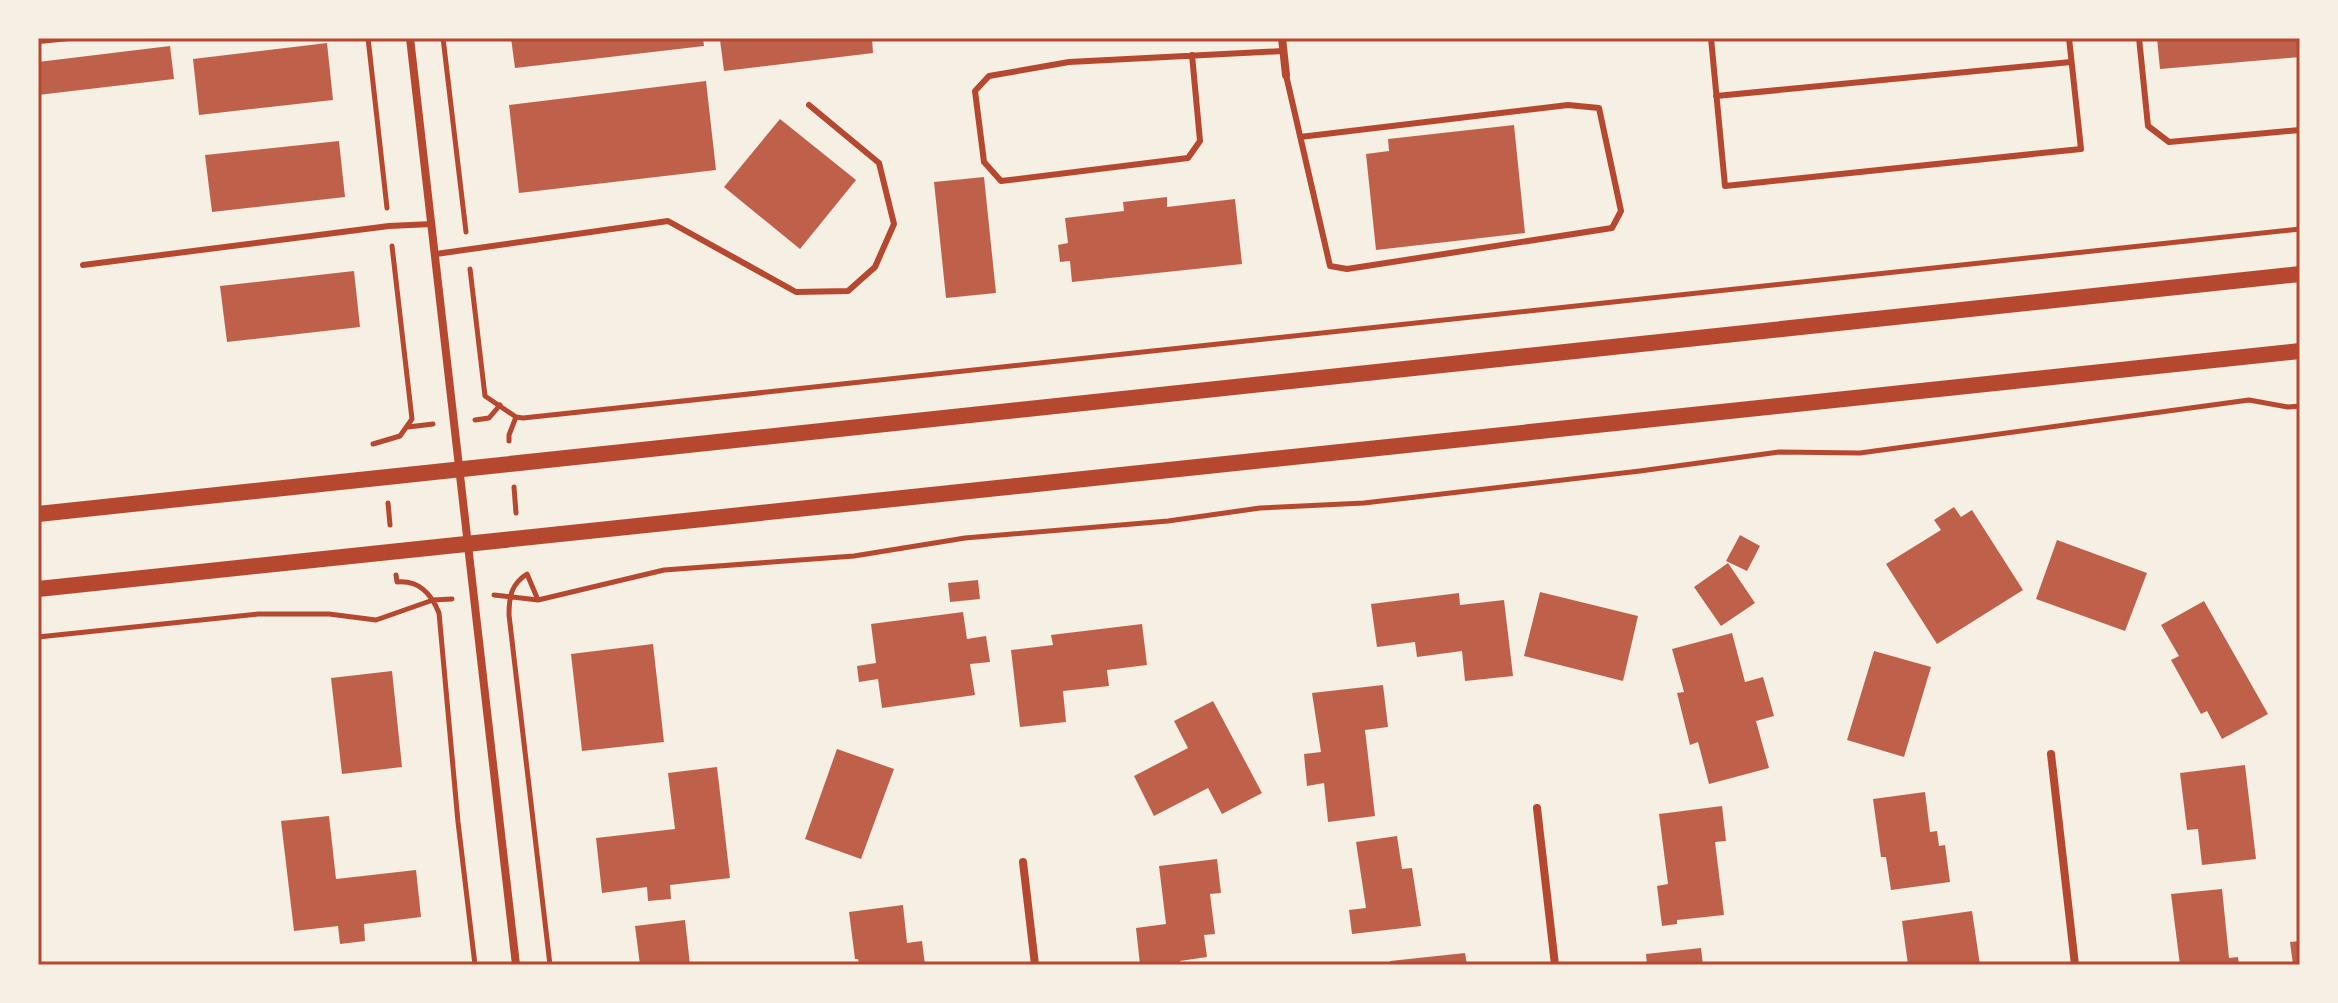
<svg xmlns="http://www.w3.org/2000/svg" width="2338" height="1003" viewBox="0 0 2338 1003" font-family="'Golos Text',sans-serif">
	<rect width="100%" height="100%" fill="#f6efe4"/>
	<path fill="#bf614a" d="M511,38H703L704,46L515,68Z
		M738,38H872L873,53L724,71L720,40Z
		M2157,38H2300V57L2160,69Z
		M327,43L333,100L199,115L193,59Z
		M170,46L174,79L38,95V62Z
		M706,81L716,170L519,193L509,105Z
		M780,119L856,180L800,249L724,187Z
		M1514,125L1525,233L1376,250L1366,154L1389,151L1388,139Z
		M339,141L345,197L212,212L205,155Z
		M984,177L996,293L946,298L934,182Z
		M1167,197V207L1235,199L1242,264L1072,282L1070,261L1060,262L1058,245L1068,243L1065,218L1124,211L1123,202Z
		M354,271L360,327L227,342L220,286Z
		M1954,507L1961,517L1972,510L2023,590L1937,644L1886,564L1941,530L1934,520Z
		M1740,535L1760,546L1747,571L1726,561Z
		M2057,540L2147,573L2125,631L2036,599Z
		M1728,563L1755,603L1721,626L1694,587Z
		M978,580L980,599L950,602L948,583Z
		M1540,592L1638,616L1623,681L1524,656Z
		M1459,593L1460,605L1504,600L1513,676L1465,681L1462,651L1417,657L1415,642L1377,647L1371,604Z
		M2204,601L2268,714L2222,739L2207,711L2201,714L2171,660L2179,656L2161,625Z
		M963,612L967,639L986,636L990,662L970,664L975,695L882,708L878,679L859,682L857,666L876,663L871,624Z
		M1142,624L1147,665L1107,670L1109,686L1063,691L1066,722L1020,727L1011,650L1053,645L1051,635Z
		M1732,633L1745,682L1763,677L1774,716L1756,721L1769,768L1709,784L1698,742L1690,745L1677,693L1684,692L1672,649Z
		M653,644L664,742L582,751L571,654Z
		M1874,651L1931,667L1904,757L1847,740Z
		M392,671L402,767L342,774L331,678Z
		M1383,685L1388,727L1365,730L1375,816L1328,822L1324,783L1307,786L1304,754L1321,752L1312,693Z
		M1213,701L1262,793L1222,814L1208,788L1154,816L1134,776L1188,748L1174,721Z
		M837,749L894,769L861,859L805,839Z
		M2245,765L2256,859L2202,865L2198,829L2187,830L2180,773Z
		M717,767L730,878L670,885L671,899L648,901L647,887L602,893L596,838L675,829L668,773Z
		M1925,792L1930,832L1937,831L1939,846L1945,845L1950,882L1891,890L1886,857H1881L1873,799Z
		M1722,806L1726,841L1715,842L1724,915L1677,920V924L1662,926L1657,886L1668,884L1659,814Z
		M329,816L336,879L416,870L421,917L364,924L365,941L340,944L338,926L294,931L281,821Z
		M1397,836L1402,869L1412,868L1421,926L1352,934L1349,910L1366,908L1356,842Z
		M1217,859L1221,893L1210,894L1215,934L1204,935L1207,957L1180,961V965H1140L1136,928L1166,924L1159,866Z
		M2222,889L2229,958L2238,957L2239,965H2180L2171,894Z
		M903,905L907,943L922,941L925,965H859L858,959H855L849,912Z
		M1972,911L1980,965H1908L1902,921Z
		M685,920L690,965H640L635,926Z
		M2300,941V964L2293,965L2290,942Z
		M1701,948L1703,965H1647L1646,954Z
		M1465,953L1467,965H1391L1390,961Z"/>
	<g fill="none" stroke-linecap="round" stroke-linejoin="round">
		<path stroke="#b5482f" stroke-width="5" d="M368,38L387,208
			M443,38L466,232
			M470,269L485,396L516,417L523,418L2300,229
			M475,420L489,418L500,405
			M408,427L433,424
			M509,441V435L516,417
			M373,444L400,436L412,419L392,246
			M514,487L516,513
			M388,503L390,525
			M396,575L397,582C419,580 431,593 439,613L458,822L475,965
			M494,595L538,600L664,570L854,556L965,538L1168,521L1260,508L1364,503L1640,471L1779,452L1860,453L2249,400L2288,407L2300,406
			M538,600L527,574C511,584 509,597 509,615L550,965
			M38,637L258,614H329L376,620L433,600L452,599"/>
		<path stroke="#b5482f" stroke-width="6" d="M1711,38L1725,186L2081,149L2069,38
			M2139,38L2148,126L2169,142L2300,130
			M39,41L69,38
			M1192,55L1200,141L1188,158L1001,181L984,162L975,91L989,76L1069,62L1283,51
			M1286,75L1330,266L1347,269L1612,228L1621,211L1599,108L1568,105L1300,137
			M1716,96L2071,62
			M436,254L668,221L796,292L848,291L875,267L894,224L879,163L809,105
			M83,265L389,226L432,224"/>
		<path stroke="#b5482f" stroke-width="8" d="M410,38C446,347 482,656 516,965
			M1282,38L1286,75
			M2051,754L2075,965
			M1537,808L1555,965
			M1023,862L1035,965"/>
		<path stroke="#b5482f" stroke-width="16" d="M38,514L2300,274
			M38,589L2300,351"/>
	</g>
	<rect width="2338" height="1003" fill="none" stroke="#f6efe4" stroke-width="80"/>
	<rect x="40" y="40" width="2258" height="923" fill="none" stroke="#b5482f" stroke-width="3"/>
</svg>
